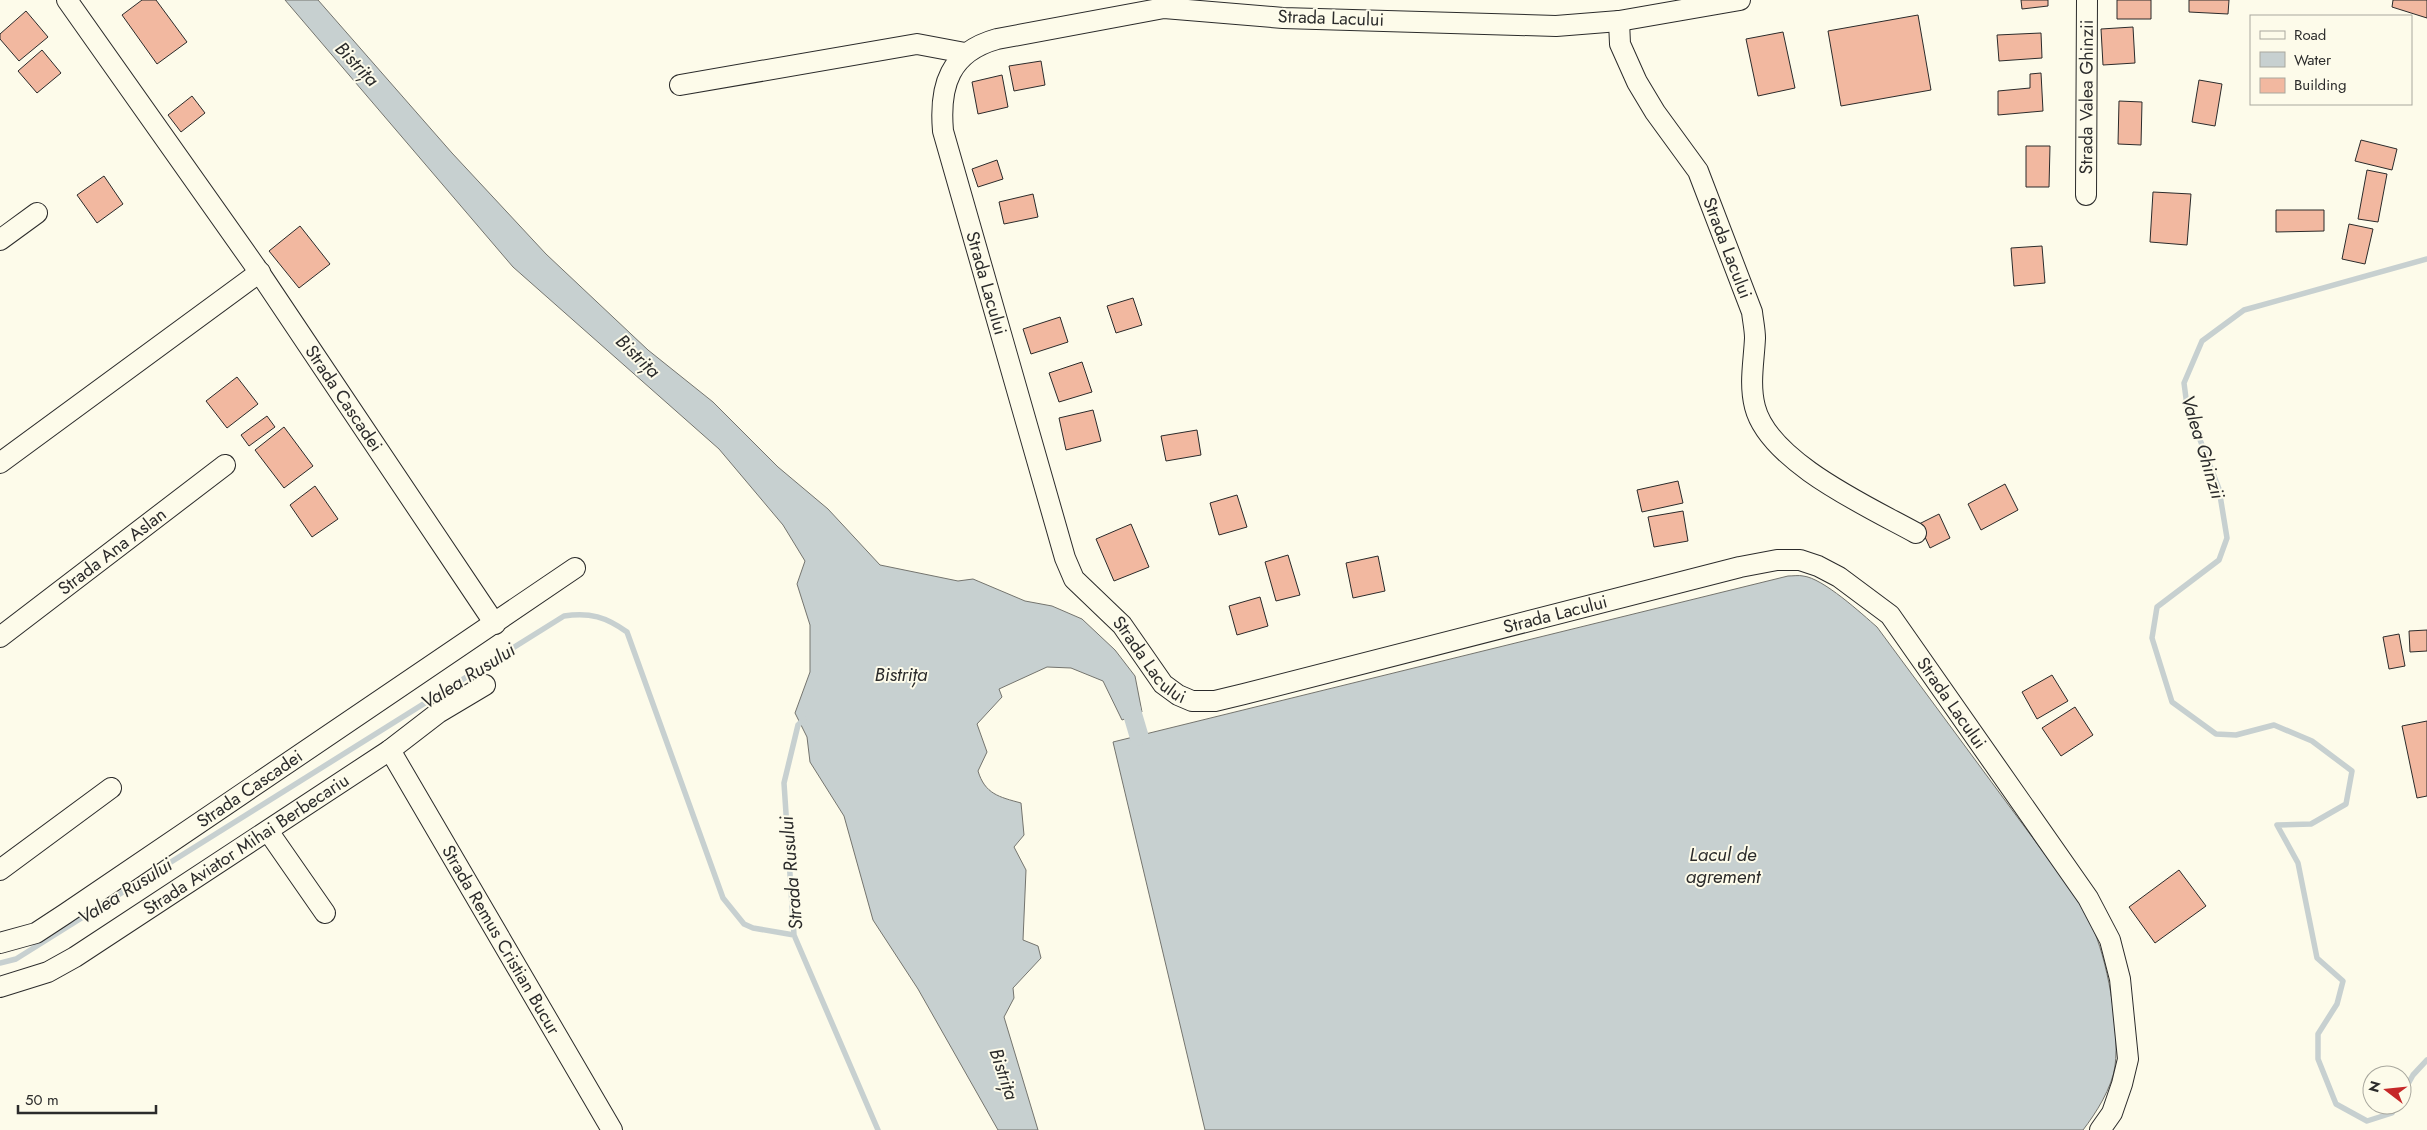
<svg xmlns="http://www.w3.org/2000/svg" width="2427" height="1130" viewBox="0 0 2427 1130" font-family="Jost,sans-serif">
	<rect width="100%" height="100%" fill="#fdfbea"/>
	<path fill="#c7d0d0" stroke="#74746e" d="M285,0H318L452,153L546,254L648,350L713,402L778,467L828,509L880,565L958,581L973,579L1025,601L1052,606L1082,619L1115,650L1135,676L1142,712L1122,720L1103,681L1071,668L1047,667L999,689L1002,697L977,724L987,752L978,771C985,794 999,797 1021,803L1024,835L1014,847L1026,870L1023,940L1038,946L1041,958L1013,988L1014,998L1004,1017L1038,1130H998L918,989L873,920L844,816L810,762L807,737L795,713L810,672V625L797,584L805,561L783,525L719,449L513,267Z
		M1788,576C1793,576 1799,575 1803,576C1823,578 1862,614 1877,627L2072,891C2078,902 2086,912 2091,924C2107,957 2120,1029 2115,1066C2112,1088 2096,1113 2083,1130H1205L1113,742Z"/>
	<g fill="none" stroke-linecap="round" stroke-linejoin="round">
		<path stroke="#c7d0d0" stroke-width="5.5" d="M804,719L798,725L784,783L794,935L878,1130
			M0,963L16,959L564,616C590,612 606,617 627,632L723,898L744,924L753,928L794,935
			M2402,1095L2413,1075L2427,1060
			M2396,1105L2392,1113L2367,1121L2336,1104L2318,1059V1034L2337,1004L2343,981L2317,958L2298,863L2277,825L2311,824L2346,804L2352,771L2312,741L2274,725L2236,735L2216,734L2172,702L2152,638L2157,607L2219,560L2227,538L2219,489L2187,406L2184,383L2202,341L2244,310L2427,259"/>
		<path stroke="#c7d0d0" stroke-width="19" d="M1126,692L1139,736"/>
	</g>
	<path fill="#f2b8a0" stroke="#2b2b2b" d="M142,0H156L187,42L157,64L122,15Z
		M2021,0H2048V6L2022,9Z
		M2117,0H2151V19H2117Z
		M2189,0H2229L2228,14L2189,12Z
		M2393,0H2427V18L2392,7Z
		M26,11L48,37L19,61L0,39V34Z
		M1918,15L1931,90L1841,106L1828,31Z
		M2133,27L2135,63L2103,65L2101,29Z
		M1783,32L1795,88L1758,96L1746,39Z
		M2041,33L2042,58L1999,61L1997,35Z
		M42,50L61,73L37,93L18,71Z
		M1041,61L1045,85L1014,91L1009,66Z
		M2041,73L2043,111L1998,115V91L2030,88V74Z
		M1002,75L1008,107L978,114L972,82Z
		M2199,80L2222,84L2215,126L2192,122Z
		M192,96L205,113L181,132L168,115Z
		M2119,101L2142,102L2141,145L2118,144Z
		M2361,140L2397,149L2392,170L2355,161Z
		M2026,146H2050L2049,187H2026Z
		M997,160L1003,179L978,187L972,169Z
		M2367,170L2387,174L2378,222L2358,219Z
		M104,176L123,204L97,223L77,195Z
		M2153,192L2191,194L2187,245L2150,242Z
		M1033,194L1038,217L1004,224L999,202Z
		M2276,210H2324V231L2276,232Z
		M2349,224L2373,229L2365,264L2342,259Z
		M300,226L330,264L299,288L269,251Z
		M2042,246L2045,283L2014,286L2011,248Z
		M1133,298L1142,325L1116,333L1107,306Z
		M1060,317L1068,342L1031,354L1023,329Z
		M1082,362L1092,392L1059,402L1049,373Z
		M237,377L258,404L227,428L206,401Z
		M1093,410L1101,441L1066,450L1059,418Z
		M267,416L275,427L249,446L241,435Z
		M284,427L313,466L284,488L255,450Z
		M1197,430L1201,455L1166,461L1161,436Z
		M1678,481L1683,503L1642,512L1637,490Z
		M2005,484L2018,510L1981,530L1968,504Z
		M315,486L338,519L312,537L290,505Z
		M1237,495L1247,527L1219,535L1210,503Z
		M1683,511L1688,541L1654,547L1648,517Z
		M1939,514L1950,538L1930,548L1919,524Z
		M1131,524L1149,567L1114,581L1096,539Z
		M1288,555L1300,595L1276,601L1265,562Z
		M1378,556L1385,591L1353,598L1346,563Z
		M1260,597L1268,626L1237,635L1229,606Z
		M2427,630V651L2410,652L2409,631Z
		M2399,634L2405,666L2389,669L2383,637Z
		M2052,675L2068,701L2037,719L2022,692Z
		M2075,707L2093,735L2061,756L2042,728Z
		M2427,721V796L2417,798L2402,726Z
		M2179,870L2206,906L2155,943L2129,907Z"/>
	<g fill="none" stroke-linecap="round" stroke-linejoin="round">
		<g stroke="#2b2b2b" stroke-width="22">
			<g id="minor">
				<path id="s1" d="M67,0L255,266L495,624"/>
				<path id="s2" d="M1740,0L1619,21L1556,26L1283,18L1164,8L997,39C950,52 939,85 943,131L1065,558L1074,579L1122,625L1163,684L1178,695L1192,701H1215L1244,694L1740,567L1777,560H1800L1818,566L1839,577L1890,615L2088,898L2110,940L2120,979L2128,1059L2122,1084L2112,1113L2100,1130"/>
				<path id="s3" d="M1619,21L1620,44L1637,82L1655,112L1698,171L1752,312C1753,321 1755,330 1755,338C1754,361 1749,384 1755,407C1769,462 1869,507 1916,533"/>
				<path d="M680,85L917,44L965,53"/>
				<path id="s4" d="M2086,195L2087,0"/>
				<path d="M0,240L37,213"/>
				<path d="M0,463L260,272"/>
				<path id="s5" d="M0,637L225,465"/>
				<path id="s6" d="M390,750L612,1130"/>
				<path d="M268,831L325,913"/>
				<path d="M0,870L111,788"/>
				<path id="s7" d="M0,943L36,933L65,914L575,568"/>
				<path id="s8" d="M0,987L48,972L75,957L390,750L438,713L485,685"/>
			</g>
		</g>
		<use href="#minor" stroke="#fdfbea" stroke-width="20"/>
	</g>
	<g text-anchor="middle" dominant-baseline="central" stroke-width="4" stroke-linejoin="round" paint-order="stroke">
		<g font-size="18" fill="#2b2b2b" stroke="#fdfbea">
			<text transform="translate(1331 18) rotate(2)">Strada Lacului</text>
			<text stroke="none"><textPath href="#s4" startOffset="98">Strada Valea Ghinzii</textPath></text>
			<text stroke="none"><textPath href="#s3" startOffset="255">Strada Lacului</textPath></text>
			<text stroke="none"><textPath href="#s2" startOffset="1025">Strada Lacului</textPath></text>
			<text stroke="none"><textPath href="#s1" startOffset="485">Strada Cascadei</textPath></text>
			<text stroke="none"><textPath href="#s5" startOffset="141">Strada Ana Aslan</textPath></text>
			<text stroke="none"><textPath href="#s2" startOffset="1880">Strada Lacului</textPath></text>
			<text stroke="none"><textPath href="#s2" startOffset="1445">Strada Lacului</textPath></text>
			<text stroke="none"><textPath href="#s2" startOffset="2345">Strada Lacului</textPath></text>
			<text stroke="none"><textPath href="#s7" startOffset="295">Strada Cascadei</textPath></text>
			<text stroke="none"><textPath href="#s8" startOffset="286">Strada Aviator Mihai Berbecariu</textPath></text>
			<text stroke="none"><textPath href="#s6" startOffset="220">Strada Remus Cristian Bucur</textPath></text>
		</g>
		<g font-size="19" font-style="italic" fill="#2b2b2b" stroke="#fdfbea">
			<text transform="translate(357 64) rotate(46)">Bistrița</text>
			<text transform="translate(638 356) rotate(44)">Bistrița</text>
			<text transform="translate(2203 447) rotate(73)">Valea Ghinzii</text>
			<text x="901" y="674">Bistrița</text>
			<text transform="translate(468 676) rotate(-32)">Valea Rusului</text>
			<text x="1723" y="854">Lacul de<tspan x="1723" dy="22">agrement</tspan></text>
			<text transform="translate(791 873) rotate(-95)">Strada Rusului</text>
			<text transform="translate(125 891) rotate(-32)">Valea Rusului</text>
			<text transform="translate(1004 1074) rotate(71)">Bistrița</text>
		</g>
	</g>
	<rect x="2250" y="15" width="162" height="90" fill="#fdfbea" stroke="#a9a89e"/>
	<rect x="2260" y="31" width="25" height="8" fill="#fdfbea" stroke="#a9a89e"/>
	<text x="2294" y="40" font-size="15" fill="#2b2b2b">Road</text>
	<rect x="2260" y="52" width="25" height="15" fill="#c7d0d0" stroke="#a9a89e"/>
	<text x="2294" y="65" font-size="15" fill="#2b2b2b">Water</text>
	<rect x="2260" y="78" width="25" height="15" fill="#f2b8a0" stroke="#a9a89e"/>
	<text x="2294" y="90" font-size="15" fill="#2b2b2b">Building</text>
	<g transform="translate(2387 1090) rotate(286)"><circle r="24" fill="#fdfbea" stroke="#a9a89e"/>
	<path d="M0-4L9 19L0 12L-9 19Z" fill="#c62828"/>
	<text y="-8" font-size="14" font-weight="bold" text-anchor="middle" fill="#2b2b2b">N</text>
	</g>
	<path d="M18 1105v8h138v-8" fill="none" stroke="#2b2b2b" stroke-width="2.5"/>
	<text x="25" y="1105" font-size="15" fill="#2b2b2b" stroke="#fdfbea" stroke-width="4" paint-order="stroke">50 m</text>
</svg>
